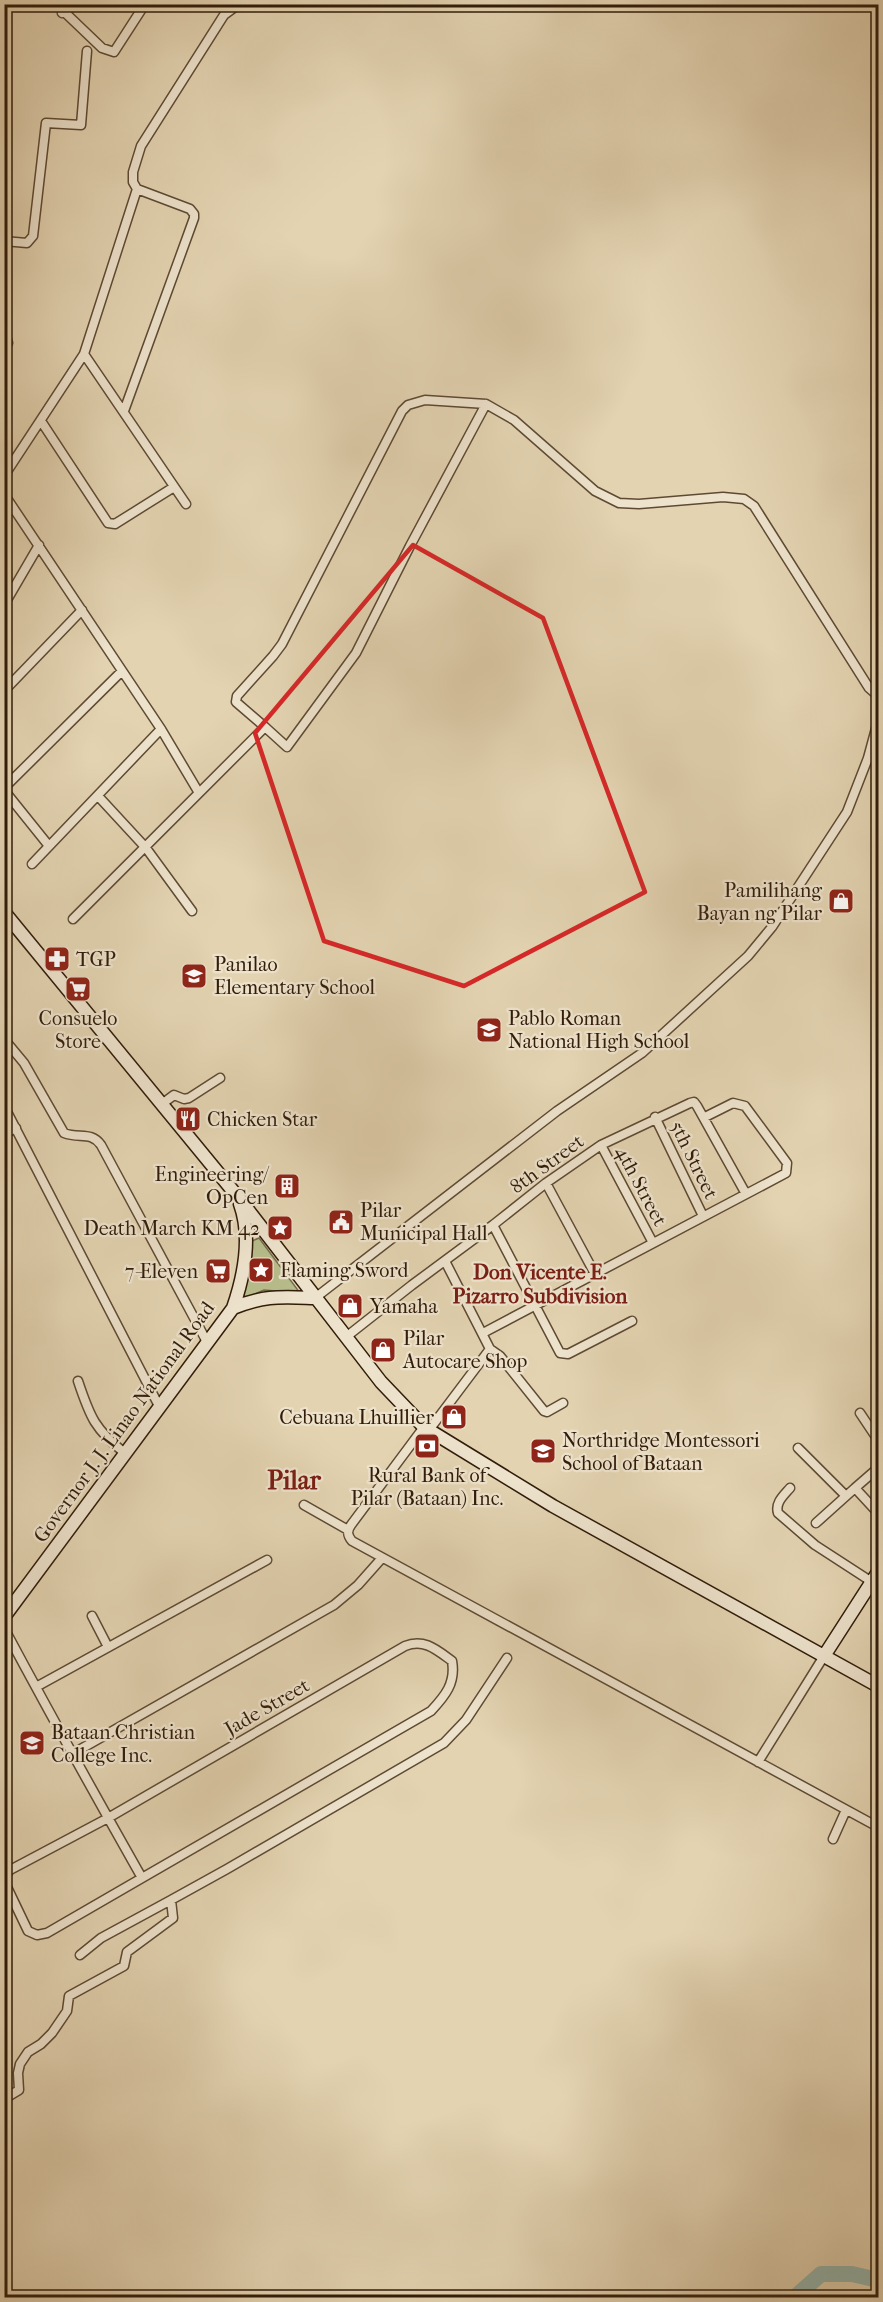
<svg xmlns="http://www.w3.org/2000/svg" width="883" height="2302" viewBox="0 0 883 2302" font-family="'IM FELL French Canon',serif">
	<rect width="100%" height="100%" fill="#e3d3b1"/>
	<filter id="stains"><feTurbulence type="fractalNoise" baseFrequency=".00333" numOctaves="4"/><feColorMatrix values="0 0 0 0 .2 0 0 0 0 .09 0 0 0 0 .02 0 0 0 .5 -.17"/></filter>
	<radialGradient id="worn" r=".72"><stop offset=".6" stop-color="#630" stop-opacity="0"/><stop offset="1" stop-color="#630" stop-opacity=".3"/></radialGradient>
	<path fill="#b6bc8a" stroke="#746c4a" stroke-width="1.5" d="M259,1238L300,1293L264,1290L239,1301L252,1241Z"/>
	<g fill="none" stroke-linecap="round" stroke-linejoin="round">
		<path stroke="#95b7b0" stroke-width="16" d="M794,2298L821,2274H852L878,2280"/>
		<g stroke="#5e4a33" stroke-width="11">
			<path id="street" d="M56,4L102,48L114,52L145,4
				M4,8L5,4
				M62,13L77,4
				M137,189L133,182V172L141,146L224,15L239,4
				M4,241L27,243L33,236L46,123L81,125L87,51
				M4,329L8,343L4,350
				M84,354L186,504
				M41,421L108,523L115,524L174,487
				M4,476L84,354L137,189L190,209L194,214V218L124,411
				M4,494L161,729L199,793
				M4,605L39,545
				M4,691L82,610
				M265,727L287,747L356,653L410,546L486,404
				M4,788L122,671
				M4,790L49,846
				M98,796L146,848L192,911
				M32,864L161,729
				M73,919L265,727L236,702L237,696L273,656L282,644L402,411L408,405L425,400L486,404L514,420L595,491L619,503L639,504L723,497L744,499L754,506L869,688L878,696
				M4,1039L24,1063L64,1133C79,1139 91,1131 101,1145L207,1342
				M162,1104L174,1095L184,1099L189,1098L220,1078
				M4,1106L160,1408
				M655,1117L703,1216
				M4,1134L16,1128
				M601,1145L653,1243
				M546,1183L595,1274
				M493,1225L560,1353L568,1354L632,1321
				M445,1261L490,1349L500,1356L544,1411L547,1412L563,1403
				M315,1298L557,1111L642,1053L748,956L772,927L847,812L868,758L878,721
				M483,1333L786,1173L787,1163L745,1106L733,1103L705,1117
				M346,1337L412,1285L493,1225L546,1183L601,1145L690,1103L694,1102L697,1106L746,1194
				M78,1381C90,1417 95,1430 126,1454
				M860,1413L878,1440
				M424,1427L351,1525C347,1531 347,1535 352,1541L878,1827
				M429,1430L490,1349
				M798,1448L846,1496
				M790,1488C783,1496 775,1503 778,1513L815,1545L872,1582
				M855,1488L878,1468
				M304,1505L348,1530
				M816,1523L855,1488L878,1513
				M92,1616L108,1647
				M4,1628C49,1712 95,1795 142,1878L431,1711C445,1696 456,1683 452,1661C437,1650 424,1638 405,1646L108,1818L10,1870L5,1876V1883L28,1931L37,1935L47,1933L142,1878
				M36,1687L267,1560
				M72,1754L334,1605L358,1585L382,1558
				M758,1762L824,1656
				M833,1839L846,1810
				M80,1955L101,1938L171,1900
				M4,2099L19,2090L18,2073L20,2064L28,2052L41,2044L52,2033L67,2011L69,1996L124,1966L127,1952L173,1918L171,1900L227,1869L444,1743L466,1720L507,1658"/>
		</g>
		<g stroke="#311c09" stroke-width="15">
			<path id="secondary" d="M4,912L238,1197L381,1382L424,1427L553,1506L878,1686
				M233,1308C265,1295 281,1297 315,1298
				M4,1617L233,1308C244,1276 252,1237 240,1204
				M824,1656L878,1572"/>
		</g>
		<use href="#street" stroke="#ede2cc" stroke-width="8"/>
		<use href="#secondary" stroke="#ede2cc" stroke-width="12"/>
	</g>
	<path fill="none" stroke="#d62828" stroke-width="4.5" stroke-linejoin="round" d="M413,545L543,618L645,892L464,986L324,941L255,733Z"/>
	<defs>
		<g id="shop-square" transform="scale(1.35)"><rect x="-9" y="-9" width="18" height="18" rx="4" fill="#8f2418" stroke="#ede2cc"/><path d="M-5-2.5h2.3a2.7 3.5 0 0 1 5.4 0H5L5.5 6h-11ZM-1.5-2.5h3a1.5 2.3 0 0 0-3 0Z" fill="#fff"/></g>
		<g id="pharmacy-square" transform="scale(1.35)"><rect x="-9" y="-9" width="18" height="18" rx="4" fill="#8f2418" stroke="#ede2cc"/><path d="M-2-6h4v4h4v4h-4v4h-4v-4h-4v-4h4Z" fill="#fff"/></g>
		<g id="school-square" transform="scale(1.35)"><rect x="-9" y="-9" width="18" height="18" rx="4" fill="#8f2418" stroke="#ede2cc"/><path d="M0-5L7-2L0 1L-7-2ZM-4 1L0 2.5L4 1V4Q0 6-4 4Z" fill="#fff"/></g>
		<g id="supermarket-square" transform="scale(1.35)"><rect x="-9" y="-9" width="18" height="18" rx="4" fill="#8f2418" stroke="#ede2cc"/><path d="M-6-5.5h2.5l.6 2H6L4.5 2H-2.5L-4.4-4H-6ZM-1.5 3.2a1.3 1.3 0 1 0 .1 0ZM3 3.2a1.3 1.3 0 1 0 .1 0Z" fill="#fff"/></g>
		<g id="restaurant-square" transform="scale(1.35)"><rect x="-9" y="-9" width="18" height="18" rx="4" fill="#8f2418" stroke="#ede2cc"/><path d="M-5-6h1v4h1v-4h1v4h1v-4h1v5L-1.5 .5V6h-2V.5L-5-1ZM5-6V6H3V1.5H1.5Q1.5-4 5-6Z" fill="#fff"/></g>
		<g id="building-square" transform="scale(1.35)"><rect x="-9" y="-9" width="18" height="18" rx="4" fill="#8f2418" stroke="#ede2cc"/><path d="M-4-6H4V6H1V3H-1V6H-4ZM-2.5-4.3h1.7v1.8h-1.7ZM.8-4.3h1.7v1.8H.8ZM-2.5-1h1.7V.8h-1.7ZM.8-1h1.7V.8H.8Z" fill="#fff"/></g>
		<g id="civic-square" transform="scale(1.35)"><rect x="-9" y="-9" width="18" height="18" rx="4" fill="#8f2418" stroke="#ede2cc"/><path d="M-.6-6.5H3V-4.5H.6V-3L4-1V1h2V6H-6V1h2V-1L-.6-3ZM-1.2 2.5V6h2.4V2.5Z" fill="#fff"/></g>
		<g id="sight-square" transform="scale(1.35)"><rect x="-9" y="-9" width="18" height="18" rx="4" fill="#8f2418" stroke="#ede2cc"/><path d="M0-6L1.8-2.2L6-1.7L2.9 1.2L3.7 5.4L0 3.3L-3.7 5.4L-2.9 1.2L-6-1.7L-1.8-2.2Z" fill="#fff"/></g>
		<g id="bank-square" transform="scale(1.35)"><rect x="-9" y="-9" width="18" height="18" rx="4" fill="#8f2418" stroke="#ede2cc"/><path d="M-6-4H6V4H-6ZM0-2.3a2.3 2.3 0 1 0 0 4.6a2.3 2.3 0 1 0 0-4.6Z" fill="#fff"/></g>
	</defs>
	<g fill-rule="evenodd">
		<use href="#shop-square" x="841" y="901"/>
		<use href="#pharmacy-square" x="57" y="959"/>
		<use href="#school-square" x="194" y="976"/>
		<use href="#supermarket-square" x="78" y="989"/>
		<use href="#school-square" x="489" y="1030"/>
		<use href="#restaurant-square" x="188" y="1119"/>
		<use href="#building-square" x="287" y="1186"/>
		<use href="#civic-square" x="341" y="1222"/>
		<use href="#sight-square" x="280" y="1228"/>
		<use href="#sight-square" x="261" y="1270"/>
		<use href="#supermarket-square" x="218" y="1271"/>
		<use href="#shop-square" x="350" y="1306"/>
		<use href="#shop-square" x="383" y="1350"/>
		<use href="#shop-square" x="454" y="1417"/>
		<use href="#bank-square" x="427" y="1446"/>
		<use href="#school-square" x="543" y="1451"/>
		<use href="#school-square" x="32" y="1743"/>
	</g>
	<g text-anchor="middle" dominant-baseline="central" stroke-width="4.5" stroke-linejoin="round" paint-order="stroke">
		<g font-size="20" fill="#311c09" stroke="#ede2cc" text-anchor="start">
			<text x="822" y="890" text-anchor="end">Pamilihang<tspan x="822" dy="23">Bayan ng Pilar</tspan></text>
			<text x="76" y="959">TGP</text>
			<text x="214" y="964">Panilao<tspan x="214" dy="23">Elementary School</tspan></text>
			<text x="78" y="1018" text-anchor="middle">Consuelo<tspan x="78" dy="23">Store</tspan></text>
			<text x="508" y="1018">Pablo Roman<tspan x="508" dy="23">National High School</tspan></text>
			<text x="207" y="1119">Chicken Star</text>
			<text x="268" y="1174" text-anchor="end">Engineering/<tspan x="268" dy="23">OpCen</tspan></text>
			<text x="360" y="1210">Pilar<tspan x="360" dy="23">Municipal Hall</tspan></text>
			<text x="260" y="1228" text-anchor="end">Death March KM 42</text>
			<text x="280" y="1270">Flaming Sword</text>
			<text x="198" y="1271" text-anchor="end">7-Eleven</text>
			<text x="370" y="1306">Yamaha</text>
			<text x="403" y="1338">Pilar<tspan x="403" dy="23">Autocare Shop</tspan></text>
			<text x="434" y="1417" text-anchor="end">Cebuana Lhuillier</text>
			<text x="562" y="1440">Northridge Montessori<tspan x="562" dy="23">School of Bataan</tspan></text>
			<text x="427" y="1475" text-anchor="middle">Rural Bank of<tspan x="427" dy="23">Pilar (Bataan) Inc.</tspan></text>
			<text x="51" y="1732">Bataan Christian<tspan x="51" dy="23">College Inc.</tspan></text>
		</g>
		<g font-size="20" fill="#311c09" stroke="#ede2cc">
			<text transform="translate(694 1160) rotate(64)">5th Street</text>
			<text transform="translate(547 1164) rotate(-36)">8th Street</text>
			<text transform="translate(641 1186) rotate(62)">4th Street</text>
			<text transform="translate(124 1422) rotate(-54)">Governor J. J. Linao National Road</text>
			<text transform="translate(267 1707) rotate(-30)">Jade Street</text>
		</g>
		<g font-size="21" font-weight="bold" fill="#7a1f14" stroke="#ede2cc">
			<text x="540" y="1272">Don Vicente E.<tspan x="540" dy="24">Pizarro Subdivision</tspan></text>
		</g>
		<g font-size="26" font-weight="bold" fill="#7a1f14" stroke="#ede2cc">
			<text x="294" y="1480">Pilar</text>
		</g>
	</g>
	<rect width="883" height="2302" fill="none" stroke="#e3d3b1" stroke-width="24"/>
	<rect x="6" y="6" width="871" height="2290" fill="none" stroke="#311c09" stroke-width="3"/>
	<rect x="12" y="12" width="859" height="2278" fill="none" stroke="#311c09" stroke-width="1.5"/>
	<rect width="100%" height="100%" filter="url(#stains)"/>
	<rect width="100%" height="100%" fill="url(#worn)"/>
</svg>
